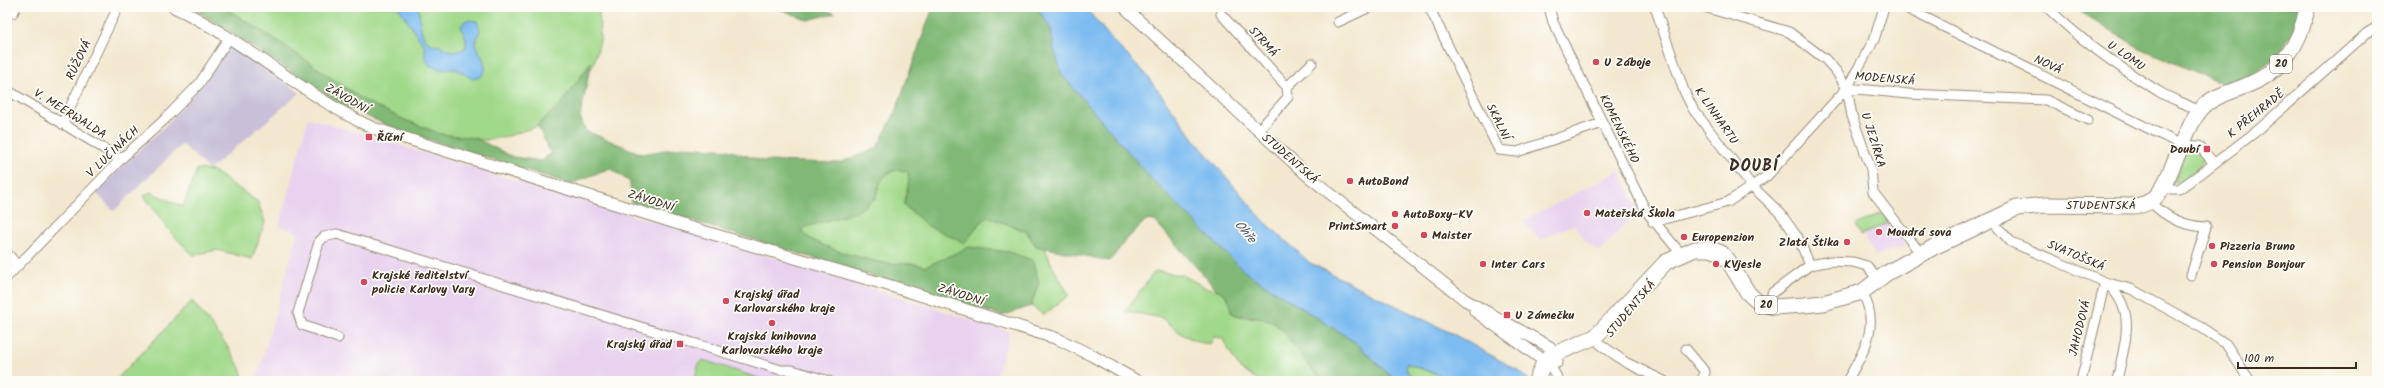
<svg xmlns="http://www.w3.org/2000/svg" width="2384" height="388" viewBox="0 0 2384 388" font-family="Kalam,sans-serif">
	<rect width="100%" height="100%" fill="#fdfcf7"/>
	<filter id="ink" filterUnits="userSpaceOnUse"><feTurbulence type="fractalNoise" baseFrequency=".025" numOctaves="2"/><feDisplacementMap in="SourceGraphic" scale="8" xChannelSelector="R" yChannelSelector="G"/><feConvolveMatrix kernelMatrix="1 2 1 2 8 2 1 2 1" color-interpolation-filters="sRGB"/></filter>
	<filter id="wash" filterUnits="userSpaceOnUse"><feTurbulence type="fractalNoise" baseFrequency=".012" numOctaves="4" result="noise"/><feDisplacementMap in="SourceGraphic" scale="16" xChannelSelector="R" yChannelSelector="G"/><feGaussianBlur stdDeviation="0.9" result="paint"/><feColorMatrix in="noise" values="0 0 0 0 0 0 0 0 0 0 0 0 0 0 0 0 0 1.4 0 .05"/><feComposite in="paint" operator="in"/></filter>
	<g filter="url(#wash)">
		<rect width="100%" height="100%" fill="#f3e8cf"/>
		<path fill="#e8d2ef" d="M308,118L801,266L1010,332L995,381H256L298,232L279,226Z
			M1619,171L1639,210L1599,252L1583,239L1574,224L1540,240L1523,221Z
			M1885,211L1905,246L1875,256L1858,225Z"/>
		<path fill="#c9bfd8" d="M232,44L300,93L209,170L182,144L114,211L95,192L165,126L204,82Z"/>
		<path fill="#a1d98a" stroke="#6e8254" d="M223,7H599L600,41L594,63L581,89L541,125L505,137L486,140L435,135L364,103Z
			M2195,148L2202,156L2201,166L2177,182H2174L2185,150Z
			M197,169L213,171L258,202L265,222L252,259L217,250L193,255L172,234L144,196L151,192L183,207Z
			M900,169L908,172L909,180L904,205C922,223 942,232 965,243L979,224L988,217L1026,231L1036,246L1045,248L1051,263L1069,295L1044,315L1031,306L1039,282L943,260L925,267C913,261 899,265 885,263C867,261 814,246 803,233V227L876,198C879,180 882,174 900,169Z
			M1881,213L1886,217L1888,223L1861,235L1856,225Z
			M1155,271L1183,275L1204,287L1224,292L1231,303V312C1241,321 1262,314 1275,324C1296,339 1305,365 1326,381H1260L1240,369L1222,338L1214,337L1210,344L1199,342L1183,335L1162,318L1125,311Z
			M192,301C204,316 244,362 243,381H115Z
			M703,360L761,379L762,381H694L699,363Z
			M1405,363L1456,381H1420L1407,372Z"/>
		<path fill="#80b976" stroke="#5e724a" d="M191,7H223L281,43L363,100L405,120L441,134L475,138L513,157L542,161L551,153L537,125L560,105L591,62L580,117L586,131L642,154L684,147L728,150L763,161L839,163L877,148L895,113L933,7H1037L1051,29L1054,49L1245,272L1355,342L1396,381H1326L1313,371L1284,332L1274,323L1259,317L1235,315L1231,312C1231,301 1227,294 1216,289L1155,221L1146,220L1124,242L1110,261L1036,246L1026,231L988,217L979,224L965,243L928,226L904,205L909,180L908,172C888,164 878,181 876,198L856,212L803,228V233C814,246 868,261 886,263C899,265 913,261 925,267L969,247L1009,252L1032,260L1039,282L1031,306L1002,316L631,202L630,182L610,168L570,184L396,129L346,107Z
			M775,7H824L825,10L835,13L808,20Z
			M2073,7H2300C2289,54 2267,71 2223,87L2221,83L2138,47Z"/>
		<path fill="#7dbcf1" stroke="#5c7388" d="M398,7H418C421,18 418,38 431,44C434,46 439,45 443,47C450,52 458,53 466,47V39L461,26L466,20L477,21L480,30L475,44C480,54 496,75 473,79L456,69H439L429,65L425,57V47Z
			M1037,7H1085L1113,41L1144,72L1198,144L1263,220L1310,263L1453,334L1519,371L1530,381H1456L1406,363L1407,372L1420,381H1396L1355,342L1245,272L1151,178L1062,75L1054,49L1051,29Z"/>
	</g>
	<g filter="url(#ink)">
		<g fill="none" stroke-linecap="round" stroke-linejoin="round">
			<g stroke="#978976" stroke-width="11">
				<path id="minor" d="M1429,7L1499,150L1517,152L1602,123
					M1549,7L1553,22L1646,211L1681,254
					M1655,7L1684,91L1693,109L1752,186L1780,213L1798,238L1810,265
					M1704,7L1789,32L1825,59L1836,71L1847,88L1852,116L1871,169L1873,192L1921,254
					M1904,7L2182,145L2199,146L2213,162
					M2047,7C2080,40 2118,67 2158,91C2171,100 2186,102 2199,112
					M13,13L16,7
					M1221,14L1287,87L1288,97L1258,131
					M1338,22L1370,7
					M1287,87L1312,63
					M1847,88L1909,94L2046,100L2088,120
					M7,90L121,159
					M62,124L118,7
					M2162,189H2179L2203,172L2258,130L2367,33L2377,27
					M2151,202C2166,218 2184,226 2206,227L2191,275
					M1990,219L2011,242L2105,282C2139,310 2124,343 2117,381
					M1653,222L1728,202L1767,176L1847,88L1874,40L1884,7
					M7,253L18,266
					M7,277L121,159L163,121L199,84L229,38
					M2108,283L2131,289L2202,328L2226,344L2250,381
					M1772,293L1810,265L1831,261L1853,262L1867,266L1878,280
					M338,338L302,325L298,313L319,242L324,237L337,234L781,370H792L829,381
					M1600,344L1625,362L1664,381
					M1686,349L1705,372L1702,381
					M1550,365L1559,381
					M1847,381C1864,351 1881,326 1862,292
					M2081,381L2105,282"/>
			</g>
			<g stroke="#978976" stroke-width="13">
				<path id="tertiary" d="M174,7C244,40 303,95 373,128L685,226L888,285L1058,339L1091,355L1137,381
					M1124,7L1308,176L1465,300L1550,347L1557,362
					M1475,311L1550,365"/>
			</g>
			<g stroke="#978976" stroke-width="17">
				<path id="primary" d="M1536,381L1545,360L1550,356L1595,337L1666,262L1695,249H1711L1721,253L1728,260L1748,293L1758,302L1773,307L1804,305L1823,303L1862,292L1887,273L1934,247L2017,208L2045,205L2133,206C2162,205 2166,179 2177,156C2185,139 2191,119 2204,106C2215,95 2232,92 2245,86C2281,73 2301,44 2307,7"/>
			</g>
			<use href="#minor" stroke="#fff" stroke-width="9"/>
			<use href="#tertiary" stroke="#fff" stroke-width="11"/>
			<use href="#primary" stroke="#fff" stroke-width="15"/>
		</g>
	</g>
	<g fill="#d1495b" stroke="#fdfcf7" stroke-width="1.5">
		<circle cx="1596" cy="62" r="4"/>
		<rect x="365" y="133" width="8" height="8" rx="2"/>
		<rect x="2203" y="145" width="8" height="8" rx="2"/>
		<circle cx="1350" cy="181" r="4"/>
		<circle cx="1587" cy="213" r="4"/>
		<circle cx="1395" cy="214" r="4"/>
		<circle cx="1395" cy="226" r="4"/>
		<circle cx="1879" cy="232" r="4"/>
		<circle cx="1424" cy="235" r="4"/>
		<circle cx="1684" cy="237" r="4"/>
		<circle cx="1847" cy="242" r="4"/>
		<circle cx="2212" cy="246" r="4"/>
		<circle cx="1483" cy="264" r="4"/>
		<circle cx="1716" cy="264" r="4"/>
		<circle cx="2214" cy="264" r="4"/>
		<circle cx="364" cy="282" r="4"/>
		<circle cx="726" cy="301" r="4"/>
		<rect x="1503" y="311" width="8" height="8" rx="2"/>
		<circle cx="772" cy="323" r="4"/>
		<rect x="676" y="340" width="8" height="8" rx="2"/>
	</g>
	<g text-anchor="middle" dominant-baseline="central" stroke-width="3.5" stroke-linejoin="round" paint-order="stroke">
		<g fill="#fdfcf7" stroke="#75695f" stroke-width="1">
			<rect x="2270" y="55" width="22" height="18" rx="3"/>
			<rect x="1755" y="296" width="22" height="18" rx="3"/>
		</g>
		<g font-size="11" font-weight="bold" fill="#3b2a1e">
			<text x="2281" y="64">20</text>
			<text x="1766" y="305">20</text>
		</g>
		<g font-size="12" fill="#3b2a1e" stroke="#fdfcf7">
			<text transform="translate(1263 42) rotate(48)">STRMÁ</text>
			<text transform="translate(2126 56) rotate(35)">U LOMU</text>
			<text transform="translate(79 60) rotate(-64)">RŮŽOVÁ</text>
			<text transform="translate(2048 65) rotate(26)">NOVÁ</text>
			<text transform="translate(1885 79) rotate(5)">MODENSKÁ</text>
			<text transform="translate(347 99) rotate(30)">ZÁVODNÍ</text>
			<text transform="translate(70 114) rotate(32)">V. MEERWALDA</text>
			<text transform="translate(2256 114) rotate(-39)">K PŘEHRADĚ</text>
			<text transform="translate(1716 116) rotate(55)">K LINHARTU</text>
			<text transform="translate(1498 122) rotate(64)">SKALNÍ</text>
			<text transform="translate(1619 129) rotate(64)">KOMENSKÉHO</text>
			<text transform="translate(1873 140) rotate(73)">U JEZÍRKA</text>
			<text transform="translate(113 152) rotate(-44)">V LUČINÁCH</text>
			<text transform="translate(1290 159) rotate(41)">STUDENTSKÁ</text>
			<text transform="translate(651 201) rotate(18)">ZÁVODNÍ</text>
			<text x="2101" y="205">STUDENTSKÁ</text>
			<text transform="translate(2076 256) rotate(23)">SVATOŠSKÁ</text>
			<text transform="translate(961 295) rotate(18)">ZÁVODNÍ</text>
			<text transform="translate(1631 309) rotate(-50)">STUDENTSKÁ</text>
			<text transform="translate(2080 328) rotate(-76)">JAHODOVÁ</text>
		</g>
		<g font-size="12" font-weight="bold" fill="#3b2a1e" stroke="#fdfcf7" text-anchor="start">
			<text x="1604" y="62">U Záboje</text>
			<text x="377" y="137">Říční</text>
			<text x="2199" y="149" text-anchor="end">Doubí</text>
			<text x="1358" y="181">AutoBond</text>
			<text x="1595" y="213">Mateřská Škola</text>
			<text x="1403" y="214">AutoBoxy-KV</text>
			<text x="1387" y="226" text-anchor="end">PrintSmart</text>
			<text x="1887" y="232">Moudrá sova</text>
			<text x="1432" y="235">Maister</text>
			<text x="1692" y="237">Europenzion</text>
			<text x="1839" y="242" text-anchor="end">Zlatá Štika</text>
			<text x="2220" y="246">Pizzeria Bruno</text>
			<text x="1491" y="264">Inter Cars</text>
			<text x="1724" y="264">KVjesle</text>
			<text x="2222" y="264">Pension Bonjour</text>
			<text x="372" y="275">Krajské ředitelství<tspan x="372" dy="14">policie Karlovy Vary</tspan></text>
			<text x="734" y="294">Krajský úřad<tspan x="734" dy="14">Karlovarského kraje</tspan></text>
			<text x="1515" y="315">U Zámečku</text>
			<text x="772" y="336" text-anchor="middle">Krajská knihovna<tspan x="772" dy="14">Karlovarského kraje</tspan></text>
			<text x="672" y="344" text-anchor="end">Krajský úřad</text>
		</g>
		<g font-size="13" font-style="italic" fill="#525d68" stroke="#fdfcf7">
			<text transform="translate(1245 232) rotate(50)">Ohře</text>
		</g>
		<g font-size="16" font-weight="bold" letter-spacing="1" fill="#3b2a1e" stroke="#fdfcf7">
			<text x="1754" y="166">DOUBÍ</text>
		</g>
	</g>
	<rect width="2384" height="388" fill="none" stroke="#fdfcf7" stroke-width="24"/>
	<path d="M2238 362v6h118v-6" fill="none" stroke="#3b2a1e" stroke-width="2"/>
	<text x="2244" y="362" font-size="12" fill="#3b2a1e" stroke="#fdfcf7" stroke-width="3" paint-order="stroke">100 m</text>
</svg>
